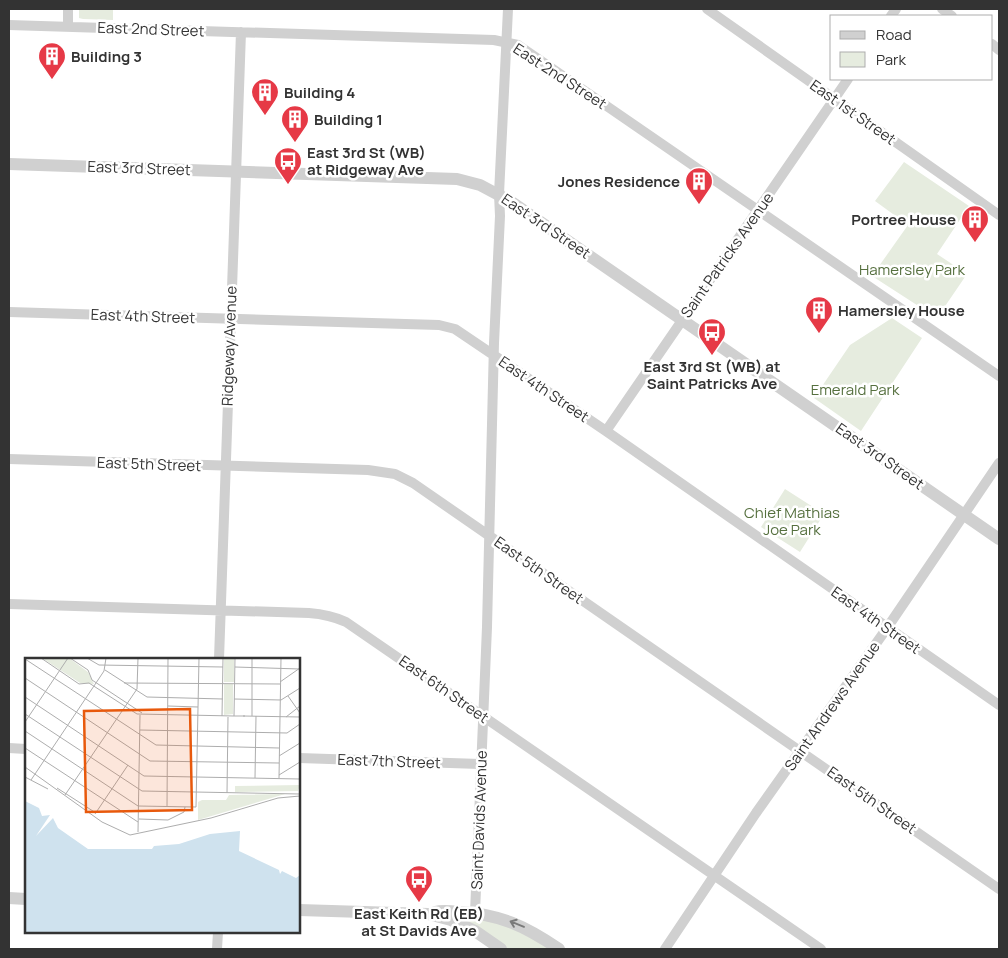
<svg xmlns="http://www.w3.org/2000/svg" width="1008" height="958" viewBox="0 0 1008 958" font-family="Manrope,sans-serif">
	<rect width="100%" height="100%" fill="#fff"/>
	<path fill="#e6ecdf" d="M79,9H113V20L83,19L79,18Z
		M904,162L969,206L937,254L967,274L937,318L872,276L908,225L875,201Z
		M892,318L922,338L861,431L814,398L850,345Z
		M785,489L824,514L800,552L761,527Z
		M458,915L504,923L553,949H508Z"/>
	<g fill="none" stroke-linecap="round" stroke-linejoin="round">
		<path stroke="#d0d0d0" stroke-width="10" d="M68,9V27
			M707,9L999,215
			M942,9L952,16
			M891,16L896,9
			M9,25L494,40L518,45L999,376
			M992,44L999,50
			M9,312L439,325L455,329L606,431L999,705
			M606,431L848,79
			M9,459L368,470L395,474L413,483L999,889
			M9,604L309,613C322,614 333,616 346,622L821,949
			M219,659L241,32
			M9,748L26,749
			M299,758L480,764
			M475,913L487,627L494,343L500,216L499,194L508,9
			M217,949L218,932
			M665,949L756,813L887,628L999,463"/>
		<path stroke="#d0d0d0" stroke-width="12" d="M9,164L457,179L480,185L510,201L999,539
			M9,898L26,899
			M299,910L428,914L451,920L475,931L501,949
			M435,912C442,910 451,911 459,912C500,914 525,926 559,949"/>
	</g>
	<defs><path id="oneway-shaft" d="M-6 0H5M1.5-3L5.5 0L1.5 3" fill="none" stroke-width="1.6" stroke-linecap="round" stroke-linejoin="round" transform="scale(1.25)"/></defs>
	<use stroke="#7a7a7a" href="#oneway-shaft" transform="translate(517 924) rotate(-158)"/>
	<defs>
		<g id="building-pin" transform="scale(1.4375)"><path d="M0 17L-7.5 6A9.5 9.5 0 1 1 7.5 6Z" fill="#e63946" stroke="#fff"/><path d="M-4-6H4V6H1V3H-1V6H-4ZM-2.5-4.3h1.7v1.8h-1.7ZM.8-4.3h1.7v1.8H.8ZM-2.5-1h1.7V.8h-1.7ZM.8-1h1.7V.8H.8Z" fill="#fff"/></g>
		<g id="bus-pin" transform="scale(1.4375)"><path d="M0 17L-7.5 6A9.5 9.5 0 1 1 7.5 6Z" fill="#e63946" stroke="#fff"/><path d="M-5-6H5V4H4V6H2V4H-2V6H-4V4H-5ZM-3.5-4V0h7V-4ZM-3.5 1.2v1.5H-2V1.2ZM2 1.2v1.5H3.5V1.2Z" fill="#fff"/></g>
	</defs>
	<g fill-rule="evenodd">
		<use href="#building-pin" x="52" y="56"/>
		<use href="#building-pin" x="265" y="92"/>
		<use href="#building-pin" x="295" y="119"/>
		<use href="#bus-pin" x="288" y="161"/>
		<use href="#building-pin" x="699" y="181"/>
		<use href="#building-pin" x="975" y="219"/>
		<use href="#building-pin" x="819" y="310"/>
		<use href="#bus-pin" x="712" y="332"/>
		<use href="#bus-pin" x="419" y="879"/>
	</g>
	<g text-anchor="middle" dominant-baseline="central" stroke-width="5" stroke-linejoin="round" paint-order="stroke">
		<g font-size="15" fill="#333" stroke="#fff">
			<text transform="translate(151 29) rotate(2)">East 2nd Street</text>
			<text transform="translate(560 76) rotate(33)">East 2nd Street</text>
			<text transform="translate(853 112) rotate(35)">East 1st Street</text>
			<text transform="translate(139 168) rotate(2)">East 3rd Street</text>
			<text transform="translate(546 226) rotate(34)">East 3rd Street</text>
			<text transform="translate(727 255) rotate(-55)">Saint Patricks Avenue</text>
			<text transform="translate(143 316) rotate(2)">East 4th Street</text>
			<text transform="translate(229 346) rotate(-88)">Ridgeway Avenue</text>
			<text transform="translate(544 389) rotate(34)">East 4th Street</text>
			<text transform="translate(880 456) rotate(35)">East 3rd Street</text>
			<text transform="translate(149 464) rotate(2)">East 5th Street</text>
			<text transform="translate(539 570) rotate(35)">East 5th Street</text>
			<text transform="translate(876 620) rotate(35)">East 4th Street</text>
			<text transform="translate(444 689) rotate(35)">East 6th Street</text>
			<text transform="translate(832 706) rotate(-55)">Saint Andrews Avenue</text>
			<text transform="translate(389 761) rotate(2)">East 7th Street</text>
			<text transform="translate(872 800) rotate(35)">East 5th Street</text>
			<text transform="translate(479 820) rotate(-88)">Saint Davids Avenue</text>
		</g>
		<g font-size="15" font-weight="bold" fill="#333" stroke="#fff" text-anchor="start">
			<text x="71" y="56">Building 3</text>
			<text x="284" y="92">Building 4</text>
			<text x="314" y="119">Building 1</text>
			<text x="307" y="152">East 3rd St (WB)<tspan x="307" dy="17">at Ridgeway Ave</tspan></text>
			<text x="680" y="181" text-anchor="end">Jones Residence</text>
			<text x="956" y="219" text-anchor="end">Portree House</text>
			<text x="838" y="310">Hamersley House</text>
			<text x="712" y="366" text-anchor="middle">East 3rd St (WB) at<tspan x="712" dy="17">Saint Patricks Ave</tspan></text>
			<text x="419" y="913" text-anchor="middle">East Keith Rd (EB)<tspan x="419" dy="17">at St Davids Ave</tspan></text>
		</g>
		<g font-size="15" fill="#56703f" stroke="#fff">
			<text x="912" y="269">Hamersley Park</text>
			<text x="855" y="389">Emerald Park</text>
			<text x="792" y="512">Chief Mathias<tspan x="792" dy="17">Joe Park</tspan></text>
		</g>
	</g>
	<g transform="translate(25 658)">
		<rect width="275" height="275" fill="#fff"/>
		<path d="M17,0H44L63,14L69,26L55,25ZM199,0H209V24H199ZM199,26H208V56L199,57ZM275,127L273,133L210,134V128ZM260,136L173,162V144L177,142H201L204,137Z" fill="#e6ecdf"/>
		<path d="M0,143L14,150L17,158L25,157L11,178L28,160L33,170L63,191H127L129,188L154,186L185,176L215,173L214,193L254,212L255,216L257,213L271,220L275,217V275H0Z" fill="#cfe2ee"/>
		<path fill="none" stroke="#adadad" stroke-width="1" d="M16,0L54,26L64,25L112,56L209,58M45,0L63,12L67,22L117,55M62,0L74,7L198,9M210,0L209,58H220M0,1L131,87L254,90M210,9L275,11M80,12L122,39L198,41M0,20L125,103L254,105M255,24L275,10M99,25L255,26M263,38L275,55M0,39L119,118L275,121M209,41L256,42L275,30M143,48L173,49M0,56L117,133L275,136M197,58L198,0M218,58L275,59M227,58V0M261,59L275,48M0,64L43,0M115,72L262,75L275,66M0,73L113,148L171,149L174,0M0,90L113,164M254,98L275,85M0,109L77,164L105,177L186,160L253,140L275,138M254,117L275,104M0,119L23,131M230,120L231,58M254,120L256,0M6,122L79,13L81,0M32,130L71,155M202,135L203,59M40,137L112,31L113,0M142,149L143,0M70,156L103,107M114,161L143,162L159,154L160,149M113,174L115,57"/>
		<path fill="#e8590c" fill-opacity="0.15" stroke="#e8590c" stroke-width="2.5" d="M165,51L167,152L61,154L59,53Z"/>
		<rect width="275" height="275" fill="none" stroke="#333" stroke-width="2.5"/>
	</g>
	<rect width="1008" height="958" fill="none" stroke="#333333" stroke-width="20"/>
	<rect x="830" y="15" width="162" height="65" fill="#ffffff" stroke="#adadad"/>
	<rect x="840" y="31" width="25" height="8" fill="#d0d0d0" stroke="#adadad"/>
	<text x="876" y="40" font-size="15" fill="#333333">Road</text>
	<rect x="840" y="52" width="25" height="15" fill="#e6ecdf" stroke="#adadad"/>
	<text x="876" y="65" font-size="15" fill="#333333">Park</text>
</svg>
